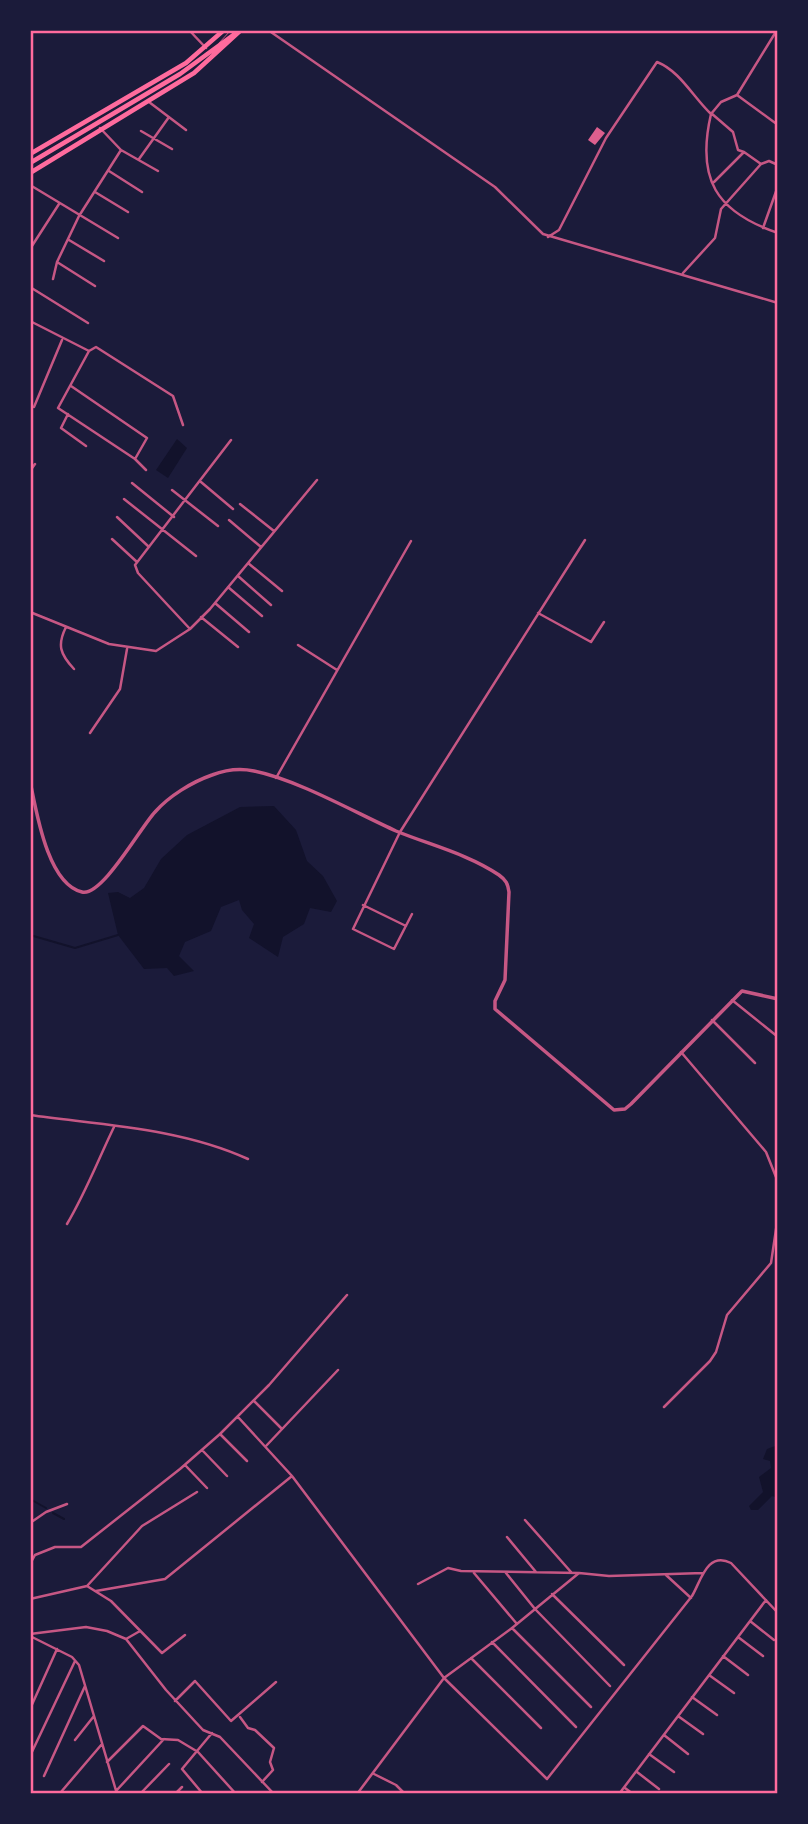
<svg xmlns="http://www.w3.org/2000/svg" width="808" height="1824" viewBox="0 0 808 1824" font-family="'Varela Round',sans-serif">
	<rect width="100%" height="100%" fill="#1b1b3a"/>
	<path fill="#12122b" d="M177,439L187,448L168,478L156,470Z
		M274,806L296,830L307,861L323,876L337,901L331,912L310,908L304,924L283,937L278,957L249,938L254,924L242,910L239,900L221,907L211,931L185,942L179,956L194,971L174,976L167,968L144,969L118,935L108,893L118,892L130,898L144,888L161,859L187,835L240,807Z
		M778,1445V1498L772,1496L758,1510H751L749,1506L763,1492L759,1477L771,1468L770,1461L763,1459L767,1449Z"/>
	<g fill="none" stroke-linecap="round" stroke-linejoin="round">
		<path stroke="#12122b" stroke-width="2" d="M30,935L75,948L118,935
			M30,1499L46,1508
			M53,1513L64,1519"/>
	</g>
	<path fill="#dd5f8e" d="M597,127L605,133L595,145L588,140Z"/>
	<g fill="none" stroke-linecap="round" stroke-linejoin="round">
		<path stroke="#c65784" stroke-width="1" d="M219,43L231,30"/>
		<path stroke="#c65784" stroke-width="2.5" d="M189,30L206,48
			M268,30L495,187L543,234L778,303
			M737,95L777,30
			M149,102L186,130
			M711,113L733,132L738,150L744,152
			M711,114C696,179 716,212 778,233
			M100,128L121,150L158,171
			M141,131L172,149
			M139,159L169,117
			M109,171L142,192
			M714,182L744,152L761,164
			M30,185L118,238
			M95,192L128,212
			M763,228L778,186
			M548,237L559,230L606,138L657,62C680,71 693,97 711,114L721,102L737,95L778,125
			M69,240L104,261
			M30,249L59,204
			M57,262L95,286
			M683,273L715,238L721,209L761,164L769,161L778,165
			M53,279L57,262L79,216L121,150
			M30,287L88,323
			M30,321L89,351L58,408L135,459
			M89,351L96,347L173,396L183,425
			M71,386L147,438L135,459L146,470
			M34,407L62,340
			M68,414L61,428L86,446
			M30,471L35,464
			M201,482L233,509
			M132,483L174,517
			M172,490L218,526
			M124,499L196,556
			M240,504L274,531
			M117,517L149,547
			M229,520L261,547
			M112,539L137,562
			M248,563L282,591
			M238,576L271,605
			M228,587L262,616
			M215,603L249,632
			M30,612L109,644L156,651L190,629L210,609L317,480
			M538,613L591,642L604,622
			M201,617L238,647
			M66,627C57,645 60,654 74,669
			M190,629L138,573L135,565L231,440
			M298,645L337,670
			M90,733L120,689L127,649
			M276,778L411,541
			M363,905L406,926
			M412,914L394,949L353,929L400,832L585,540
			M732,1000L778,1037
			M712,1020L755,1063
			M681,1052L766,1152L778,1182
			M30,1115C102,1125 180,1128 248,1159
			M67,1224C86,1192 98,1160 114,1127
			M254,1401L281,1428
			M664,1407L710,1361L716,1352L727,1315L771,1263L778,1216
			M238,1417L292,1476L444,1678L512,1628L579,1573L609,1576L703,1573
			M220,1434L247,1461
			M266,1446L338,1370
			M202,1450L227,1476
			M185,1465L207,1488
			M525,1520L571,1572
			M30,1523L46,1512L67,1504
			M507,1537L536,1572
			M30,1564L35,1555L55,1547H81L180,1469L220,1434L269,1385L347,1295
			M474,1573L517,1624
			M506,1573L535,1609L610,1686
			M666,1575L691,1598
			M418,1584L448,1568L461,1571L579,1573
			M87,1586L111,1601L162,1653L185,1635
			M96,1591L165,1579L292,1476
			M552,1594L624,1665
			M30,1599L87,1586L142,1526L197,1492
			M750,1621L774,1640
			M512,1628L591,1707
			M30,1634L86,1627L107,1631L126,1639L166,1690L203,1730L220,1737L274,1794
			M30,1636L72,1657L79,1665L117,1794
			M738,1637L763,1656
			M126,1639L140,1631
			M492,1642L576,1727
			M723,1656L748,1675
			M471,1658L541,1728
			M709,1675L734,1693
			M692,1697L717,1715
			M175,1701L195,1681L231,1721L276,1682
			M30,1709L57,1649
			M678,1716L703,1734
			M240,1717L248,1728L255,1730L274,1748L270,1762L273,1770L262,1782
			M664,1735L688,1754
			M75,1740L94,1716
			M649,1754L674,1772
			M30,1756L75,1661
			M107,1762L143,1726L161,1739L178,1740L198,1752L236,1794
			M637,1772L659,1789
			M374,1774L396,1785L405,1794
			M44,1776L85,1686
			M625,1788L633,1794
			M116,1791L164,1739
			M61,1792L102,1744
			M140,1794L169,1764
			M175,1794L182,1787
			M203,1794L182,1769L212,1733
			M357,1794L444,1678L547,1779L692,1596C701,1581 707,1551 731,1563L778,1613
			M619,1794L766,1600"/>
		<path stroke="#c65784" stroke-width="3.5" d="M30,781C36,809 47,884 82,892C102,897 140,828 155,812C169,796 192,782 212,775C225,770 240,768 254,771C298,780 354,812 396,831C430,845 468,854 499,875C506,880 508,884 509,892L505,980L495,1001V1009L614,1110L625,1109L631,1104L742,991L778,999"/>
		<path stroke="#ff6b9d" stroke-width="4.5" d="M30,154L186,63L224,30
			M30,163L180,74L236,33
			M30,173L194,73L241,30"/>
	</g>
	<rect width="808" height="1824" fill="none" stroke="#1b1b3a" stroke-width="63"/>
	<rect x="32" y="32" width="744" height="1760" fill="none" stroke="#ff6b9d" stroke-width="2.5"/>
</svg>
